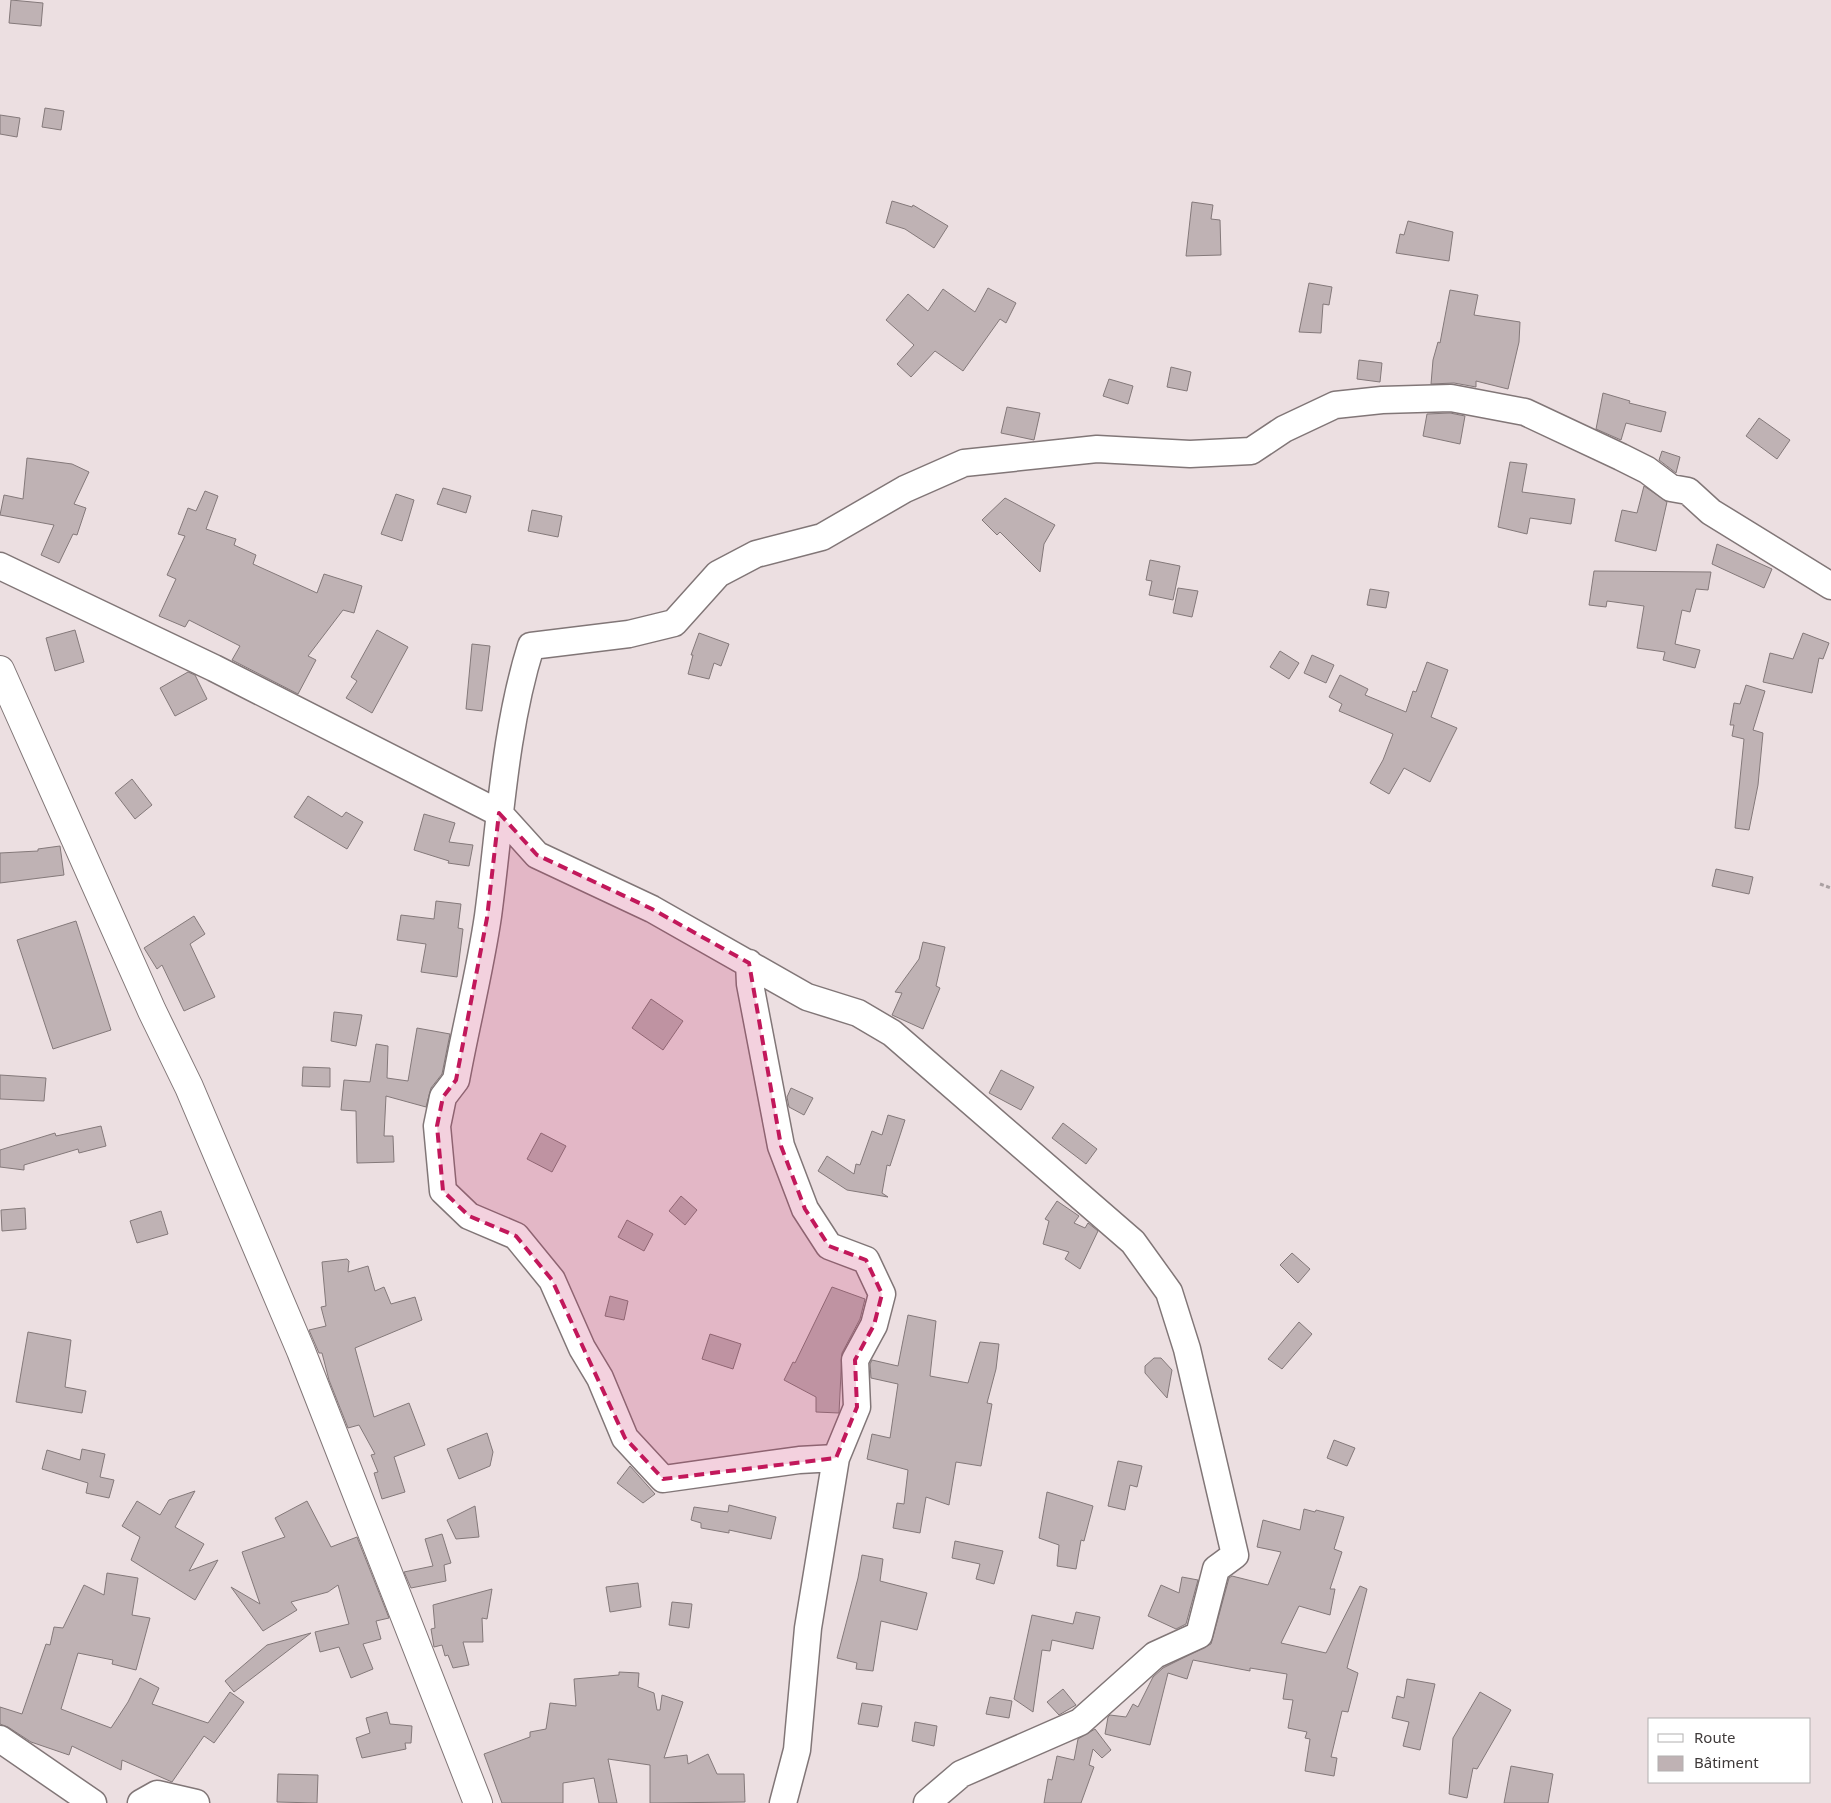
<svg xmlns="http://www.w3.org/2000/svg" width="1831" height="1803" viewBox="0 0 1831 1803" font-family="'Noto Sans',sans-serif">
	<rect width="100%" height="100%" fill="#ecdfe1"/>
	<path fill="#bfb2b4" stroke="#84797a" d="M11,0L43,3L41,26L9,23Z
		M45,108L64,111L61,130L42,127Z
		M0,115L20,118L17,137L0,134Z
		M892,201L912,207L913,205L948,226L934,248L905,229L886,223Z
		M1192,202L1213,205L1211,219L1220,220L1221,255L1186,256Z
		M1408,221L1453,232L1449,261L1396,253L1400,234L1404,235Z
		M1309,283L1332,287L1329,305L1323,304L1321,333L1299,332Z
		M988,288L1016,303L1006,323L1000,319L963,371L935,351L911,377L897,364L914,345L886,320L908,294L928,311L943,289L975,312Z
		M1450,290L1478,295L1474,315L1520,322L1519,342L1508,389L1476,381V387L1454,383L1431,384L1433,360L1438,342L1440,343Z
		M1359,360L1382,363L1380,382L1357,379Z
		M1171,367L1191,372L1187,391L1167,387Z
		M1109,379L1133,386L1128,404L1103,396Z
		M1603,393L1630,401L1629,403L1666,412L1661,432L1626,423L1621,440L1596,429Z
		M1007,407L1040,413L1034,440L1001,433Z
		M1450,413L1465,416L1460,444L1423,436L1427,414Z
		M1759,418L1790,440L1777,459L1746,436Z
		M1662,451L1680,457L1676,473L1659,460Z
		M27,458L72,464L89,472L74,504L86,508L77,535L73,534L59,563L41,555L54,525L0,515L4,495L23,499Z
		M1510,462L1527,464L1522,492L1575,499L1571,524L1530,518L1527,534L1498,527Z
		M1644,486L1667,502L1656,551L1615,541L1622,510L1637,513Z
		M443,488L471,496L466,513L437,504Z
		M205,491L218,496L206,529L236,539L234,545L256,555L253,564L317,593L324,574L362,586L354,613L343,610L308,656L316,660L298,694L232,660L240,646L189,620L185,627L159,616L176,579L167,575L185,536L178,534L188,508L196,511Z
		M396,494L414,500L402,541L381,534Z
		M1005,498L1055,525L1044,544L1040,572L1000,532L997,535L982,520Z
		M532,510L562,516L558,537L528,531Z
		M1717,544L1772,569L1764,588L1712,564Z
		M1150,560L1180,566L1173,600L1149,595L1152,581L1146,580Z
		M1594,571L1711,572L1708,590L1696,589L1690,612L1682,610L1675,644L1700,650L1695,668L1663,660L1665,652L1637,648L1644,606L1607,601L1606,607L1589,605Z
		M1178,588L1198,591L1192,617L1173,613Z
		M1370,589L1389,592L1386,608L1367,605Z
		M75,630L84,662L55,671L46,638Z
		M377,630L408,647L372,713L346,698L357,681L351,677Z
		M699,633L729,644L721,666L714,663L709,679L688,674L693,655H691Z
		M1803,633L1829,643L1823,659L1819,658L1812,693L1763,682L1770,653L1793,659Z
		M472,644L490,646L482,711L466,709Z
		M1280,651L1299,663L1289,679L1270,667Z
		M1312,655L1334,665L1326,683L1304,673Z
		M1427,662L1448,670L1431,717L1457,728L1430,782L1404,768L1389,794L1370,783L1383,760L1393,734L1339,711L1342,704L1329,697L1340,675L1368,689L1365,695L1406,712L1413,691L1416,692Z
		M188,672L195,675L207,699L175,716L160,688Z
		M1746,685L1765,691L1753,730L1763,733L1758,785L1749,830L1735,828L1744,739L1732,736L1734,725H1730L1734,703L1740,704Z
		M132,779L152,805L135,819L115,793Z
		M308,796L342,817L346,812L363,822L347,849L294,817Z
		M424,814L455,823L449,842L473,845L469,866L448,863L449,861L414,850Z
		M60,846L64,875L0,883V853L38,851V849Z
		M1716,869L1753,877L1749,894L1712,886Z
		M436,901L461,904L458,928L463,929L457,977L421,972L426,944L397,940L401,915L434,919Z
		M194,916L205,934L190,944L215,997L184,1011L162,965L157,969L144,948Z
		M76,921L111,1030L53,1049L17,940Z
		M923,942L945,947L936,986L940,988L923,1029L892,1015L902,993L895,992L919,959Z
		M651,999L683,1021L663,1050L632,1028Z
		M334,1012L362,1015L356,1046L331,1041Z
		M417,1028L450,1034L442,1074L431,1088L426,1107L386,1096L384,1136H393L394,1162L357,1163L356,1111L341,1110L344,1080L370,1082L376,1044L388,1046L387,1078L408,1081Z
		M303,1067L330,1068V1087L302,1086Z
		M1001,1070L1034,1087L1021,1110L989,1093Z
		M0,1075L46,1078L44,1101L0,1099Z
		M791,1088L813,1098L804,1115L789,1107L787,1097Z
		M888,1115L905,1120L890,1166L887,1165L882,1193L888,1197L847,1190L818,1171L827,1156L854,1174L856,1164L860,1165L872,1131L882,1135Z
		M1063,1123L1097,1149L1086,1164L1052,1138Z
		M101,1126L106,1146L79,1153L78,1149L24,1165V1170L0,1167V1150L55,1133L56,1136Z
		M541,1133L566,1146L552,1172L527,1159Z
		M681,1196L697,1210L685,1225L669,1211Z
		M1057,1201L1079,1216L1074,1223L1085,1228L1088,1223L1098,1231L1080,1269L1065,1259L1069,1252L1043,1244L1049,1221L1045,1219Z
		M25,1208L26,1229L2,1231L1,1210Z
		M161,1211L168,1234L137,1243L130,1221Z
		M627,1220L653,1234L644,1251L618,1237Z
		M1292,1253L1310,1269L1298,1283L1280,1265Z
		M347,1259L349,1261L348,1272L368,1266L375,1291L384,1287L391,1304L415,1297L422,1320L355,1348L374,1417L409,1403L425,1445L394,1457L405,1492L382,1499L374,1473L378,1472L371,1455L375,1454L359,1425L348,1428L329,1380L322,1353H319L309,1330L326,1326L321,1307L326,1306L322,1262Z
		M832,1287L865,1299L860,1319L842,1353L839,1413L816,1412V1397L784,1380L793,1362L795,1363Z
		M610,1296L628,1301L624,1320L605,1316Z
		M908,1315L936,1321L930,1376L968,1383L980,1342L999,1344L996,1369L987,1403L992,1404L981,1466L956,1462L949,1505L926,1497L920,1533L893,1528L897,1503L904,1504L908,1470L867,1459L872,1434L890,1438L898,1384L871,1378L870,1364L872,1360L898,1366Z
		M1299,1322L1312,1334L1282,1369L1268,1359Z
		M28,1332L71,1340L65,1387L86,1391L82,1413L16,1402Z
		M710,1334L741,1344L733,1369L702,1359Z
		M1154,1358H1161L1172,1370L1167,1398L1145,1373V1366Z
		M487,1433L493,1452L490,1466L459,1479L447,1449Z
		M1334,1440L1355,1448L1347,1466L1327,1458Z
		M82,1449L105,1454L100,1477L114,1480L109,1498L86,1493L88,1483L42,1469L47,1450L80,1460Z
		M1118,1461L1142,1466L1137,1487L1130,1485L1125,1510L1108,1506Z
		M630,1466L655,1494L643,1503L617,1483Z
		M195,1491L175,1527L204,1544L189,1571L218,1560L195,1600L131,1560L140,1537L122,1526L137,1501L160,1515L169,1500Z
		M1047,1492L1093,1506L1084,1541L1081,1540L1076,1569L1057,1566L1059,1545L1039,1538Z
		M307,1501L331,1547L357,1537L389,1618L376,1621L381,1639L363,1644L373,1669L351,1678L339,1647L320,1652L315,1632L349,1624L338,1585L328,1592L291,1602L297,1610L263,1631L231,1587L260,1604L242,1552L285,1537L275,1518Z
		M729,1505L776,1517L771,1539L729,1530V1533L701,1528V1523L691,1520L694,1507L728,1512Z
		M475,1506L479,1537L456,1539L447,1520Z
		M1304,1509L1315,1512L1316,1510L1344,1517L1334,1549L1342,1552L1330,1589H1335L1330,1615L1299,1606L1281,1643L1326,1653L1360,1586L1367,1589L1347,1668L1358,1673L1348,1712L1342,1711L1331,1757L1337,1758L1334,1776L1305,1771L1310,1739L1305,1738L1307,1732L1288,1728L1293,1700L1283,1699L1287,1674L1250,1668V1671L1193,1660L1187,1679L1168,1673L1150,1745L1105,1734L1108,1717L1110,1715L1126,1717L1133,1704L1138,1707L1153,1677L1163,1668L1211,1644L1229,1578L1232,1576L1268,1585L1281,1552L1257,1547L1263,1520L1300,1530Z
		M442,1534L451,1563L444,1565L446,1581L411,1588L404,1572L433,1566L425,1539Z
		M955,1541L1003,1551L994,1584L976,1579L980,1564L952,1558Z
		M862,1555L883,1559L880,1581L927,1593L917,1630L881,1621L873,1671L856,1669L857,1663L837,1658L858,1578Z
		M107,1573L138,1578L132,1615L150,1618L136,1670L112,1664L113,1660L78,1653L61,1709L111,1728L128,1702L140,1678L159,1688L152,1704L208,1723L230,1692L244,1702L214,1743L204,1736L172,1782L122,1760L121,1770L72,1746L69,1755L31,1742L8,1727L0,1724V1707L22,1714L46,1644L50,1645L54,1627L63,1628L84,1585L104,1595Z
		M1182,1577L1198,1580L1186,1624L1176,1629L1148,1616L1161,1585L1179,1593Z
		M638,1583L641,1607L610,1612L606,1587Z
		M492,1589L487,1619L482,1618L483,1642H463L469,1665L453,1668L448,1655L445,1656L442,1645L434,1647L431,1629L435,1628L433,1605Z
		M672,1602L692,1604L689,1628L669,1625Z
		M1076,1612L1100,1617L1093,1649L1052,1640L1050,1651L1042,1650L1033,1712L1014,1699L1032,1615L1073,1624Z
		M311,1633L234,1692L225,1681L267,1645Z
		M619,1672L639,1673L638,1687L654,1693L657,1710H660L662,1695L683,1702L664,1758L687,1755L688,1764L708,1754L717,1774H744L745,1802L650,1803V1765L608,1759L617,1803H599L594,1778L563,1783V1803H502L484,1754L530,1737V1732L546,1729L550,1703L576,1706L574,1679L619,1675Z
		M1407,1679L1435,1684L1420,1750L1403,1746L1409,1722L1392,1718L1397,1696L1404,1698Z
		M1063,1689L1076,1705L1059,1715L1047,1702Z
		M1480,1692L1511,1710L1477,1769L1473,1768L1467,1798L1449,1794L1453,1738Z
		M990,1697L1012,1701L1009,1718L986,1714Z
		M862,1703L882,1706L878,1727L858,1724Z
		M387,1712L390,1724L412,1726L411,1743H405L406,1749L362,1758L356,1738L370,1733L366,1718Z
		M915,1722L937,1726L934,1746L912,1741Z
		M1095,1729L1111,1750L1102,1758L1093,1749L1089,1765L1094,1767L1081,1803H1044L1048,1779L1052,1780L1057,1756L1074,1760L1078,1739Z
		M1511,1766L1553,1774L1548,1803H1504Z
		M278,1774L318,1775L317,1803L277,1802Z"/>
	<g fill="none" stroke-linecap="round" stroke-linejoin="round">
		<g stroke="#817677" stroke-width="29">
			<path id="minor" d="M0,566L214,668L499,813L537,855L652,909L807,997L858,1013L892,1033L1133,1242L1169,1292L1187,1349L1235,1555L1216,1569L1199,1635L1155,1655L1080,1722L961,1774L927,1803
				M749,963L750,984L781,1146L805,1209L829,1246L866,1260L882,1294L874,1325L855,1360L857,1407L836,1458L808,1628L797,1750L783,1803
				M836,1458L799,1460L663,1479L625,1438L600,1378L582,1348L552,1280L516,1236L469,1216L443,1191L437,1126L443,1097L456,1080C466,1025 480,971 488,916C500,827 504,732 531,646L629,634L674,623L718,574L756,554L822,537L905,489L964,463L1097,449L1190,454L1251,451L1284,429L1335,405L1382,400L1451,398L1525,412L1621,457L1647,470L1671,488L1688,491L1711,512L1831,586
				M0,1739L93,1803
				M141,1803L157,1794L196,1803"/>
		</g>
		<g stroke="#817677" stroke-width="30">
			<path id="tertiary" d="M0,670L152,1011L189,1087L301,1351L478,1803"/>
		</g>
		<path stroke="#aaa0a2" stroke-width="3" stroke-dasharray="4 2.5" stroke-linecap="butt" d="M1820,884L1831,888"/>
		<use href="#minor" stroke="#fff" stroke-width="26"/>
		<use href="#tertiary" stroke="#fff" stroke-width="28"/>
	</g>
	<path fill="#c2185b" fill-opacity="0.2" stroke="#c2185b" stroke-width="4" stroke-dasharray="10 6" stroke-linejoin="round" d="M499,813L537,855L652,909L749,963L781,1146L805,1209L829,1246L866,1260L882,1294L874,1325L855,1360L857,1407L836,1458L663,1479L625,1438L552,1280L516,1236L469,1216L443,1191L437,1126L443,1097L456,1080L487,918Z"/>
	<rect x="1648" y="1718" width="162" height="65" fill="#ffffff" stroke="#b2b0b0"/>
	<rect x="1658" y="1734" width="25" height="8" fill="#ffffff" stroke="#b2b0b0"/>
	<text x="1694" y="1743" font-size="15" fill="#3f3a3a">Route</text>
	<rect x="1658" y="1756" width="25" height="15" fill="#bfb2b4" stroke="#b2b0b0"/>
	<text x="1694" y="1768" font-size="15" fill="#3f3a3a">Bâtiment</text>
</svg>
